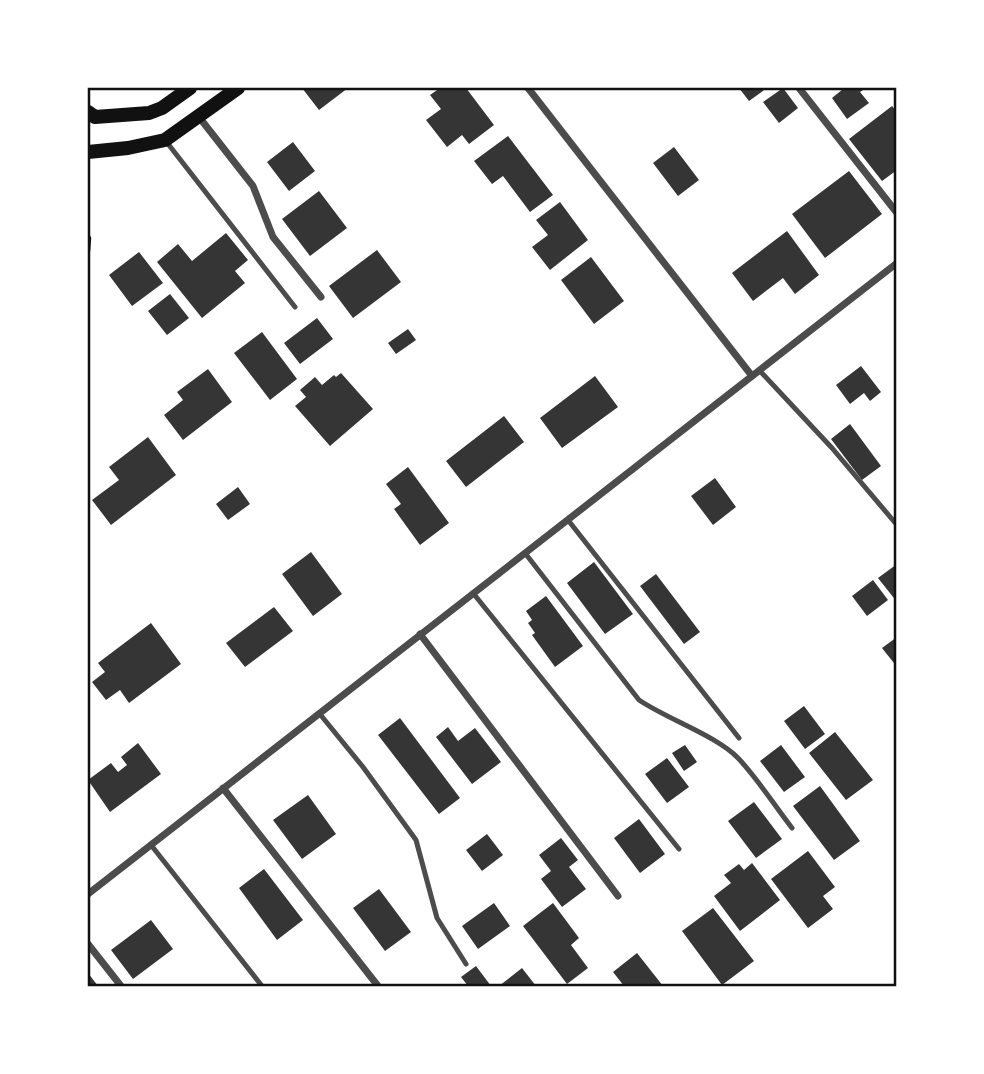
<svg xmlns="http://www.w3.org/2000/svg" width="984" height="1074" viewBox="0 0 984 1074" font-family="'Fira Sans',sans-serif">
	<rect width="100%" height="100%" fill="#fff"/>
	<path fill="#353535" d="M302,88H348L319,110Z
		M440,88H466L494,125L469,144L462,135L447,147L426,120L441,109L430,95Z
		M739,88H767L749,101Z
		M783,88L798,108L779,123L763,102Z
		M842,88H866L860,92L869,103L847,119L832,98L843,89Z
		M892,106L897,112V154L894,157L897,160V170L882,181L849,139Z
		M508,136L553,195L530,212L503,176L492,184L474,161Z
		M293,142L315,171L289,191L267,162Z
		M674,147L699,180L678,196L653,163Z
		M849,171L882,214L825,258L792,214Z
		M319,191L347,228L310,256L282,219Z
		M560,202L588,240L550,270L532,247L548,235L536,220Z
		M787,231L819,275L795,294L783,278L753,301L732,273Z
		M226,233L248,260L235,271L245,283L202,318L157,262L178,244L192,261Z
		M377,250L401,282L353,318L329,286Z
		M139,252L163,283L132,306L109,275Z
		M591,257L624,301L594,324L561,280Z
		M170,294L189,318L167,335L148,311Z
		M317,318L333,339L300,364L284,343Z
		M408,329L416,340L396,354L388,343Z
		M262,332L297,379L270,400L234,353Z
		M861,366L881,392L870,401L864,393L850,404L836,385Z
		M208,369L232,402L183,440L164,415L183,400L177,392Z
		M341,373L373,409L330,446L295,406L306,397L300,390L315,377L322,385L334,375L336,377Z
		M595,376L618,407L562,448L540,418Z
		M504,416L524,442L466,487L446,461Z
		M850,424L881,466L862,480L831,439Z
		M148,437L176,475L111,525L92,500L119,480L109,467Z
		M408,467L449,523L420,545L394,509L401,504L386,484Z
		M715,478L736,507L713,525L691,496Z
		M238,487L250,504L228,520L216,504Z
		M311,552L342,594L313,616L282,574Z
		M594,562L633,614L605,634L567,583Z
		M897,564V602L878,578Z
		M656,574L700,632L684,644L640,586Z
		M873,580L888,600L867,616L852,596Z
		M546,596L583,646L555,667L532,635L535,633L528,623L532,620L526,611Z
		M274,607L293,631L245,667L226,643Z
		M151,623L181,664L129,703L120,690L106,700L92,682L105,672L98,663Z
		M897,637V667L882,648Z
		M804,706L825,734L805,749L784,721Z
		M400,718L460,798L439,814L378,735Z
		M448,727L458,741L475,728L501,762L472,784L436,737Z
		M835,732L873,780L846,800L809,753Z
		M138,743L161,774L110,812L88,780L111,763L118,772L127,765L121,757Z
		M685,745L697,762L684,771L672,753Z
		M781,745L805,777L784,792L760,761Z
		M667,758L689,787L667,803L645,774Z
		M820,786L860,841L834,860L793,806Z
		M308,795L336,834L302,859L273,820Z
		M754,802L782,839L756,858L728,821Z
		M639,819L665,854L640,873L614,838Z
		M487,834L503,855L482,871L466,850Z
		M561,838L578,860L569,867L586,889L562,907L541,879L551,871L539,855Z
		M808,851L835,887L823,896L833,909L808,928L771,879Z
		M752,863L780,900L740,931L714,896L731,883L724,875L739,864L744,870Z
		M264,869L303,920L277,940L239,888Z
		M379,889L411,932L385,951L353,908Z
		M494,903L510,926L478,949L462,926Z
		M553,903L579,938L571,945L588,968L567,984L523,926Z
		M713,908L754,961L722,985L682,931Z
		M151,920L173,949L133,979L111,950Z
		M637,953L663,986H624L613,972Z
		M476,966L491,986H468L461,977Z
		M522,968L536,986H499Z
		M88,973L98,986H88Z"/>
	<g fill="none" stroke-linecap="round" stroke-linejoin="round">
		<path stroke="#111" stroke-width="4.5" d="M88,251L89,238"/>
		<path stroke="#4c4c4c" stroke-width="5" d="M165,140L295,307
			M760,371L832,448L897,525
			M568,520L739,738
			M525,553L639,700C667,719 717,736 738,758C758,779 774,805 792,828
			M473,593L679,849
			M319,713L363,767L416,840L437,918L466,964
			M151,845L262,986"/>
		<path stroke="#4c4c4c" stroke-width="7" d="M528,88L752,376
			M799,88L897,213
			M199,117L253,186L273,237L321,297
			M420,634L618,896
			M223,788L378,986
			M88,894L897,263
			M88,944L121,986"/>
		<path stroke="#111" stroke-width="14" d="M88,112L95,117L149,113L162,108L190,88
			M88,152L128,148L165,140L238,88"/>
	</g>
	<rect width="984" height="1074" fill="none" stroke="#ffffff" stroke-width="178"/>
	<rect x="89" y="89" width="806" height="896" fill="none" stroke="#111" stroke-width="2.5"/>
</svg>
